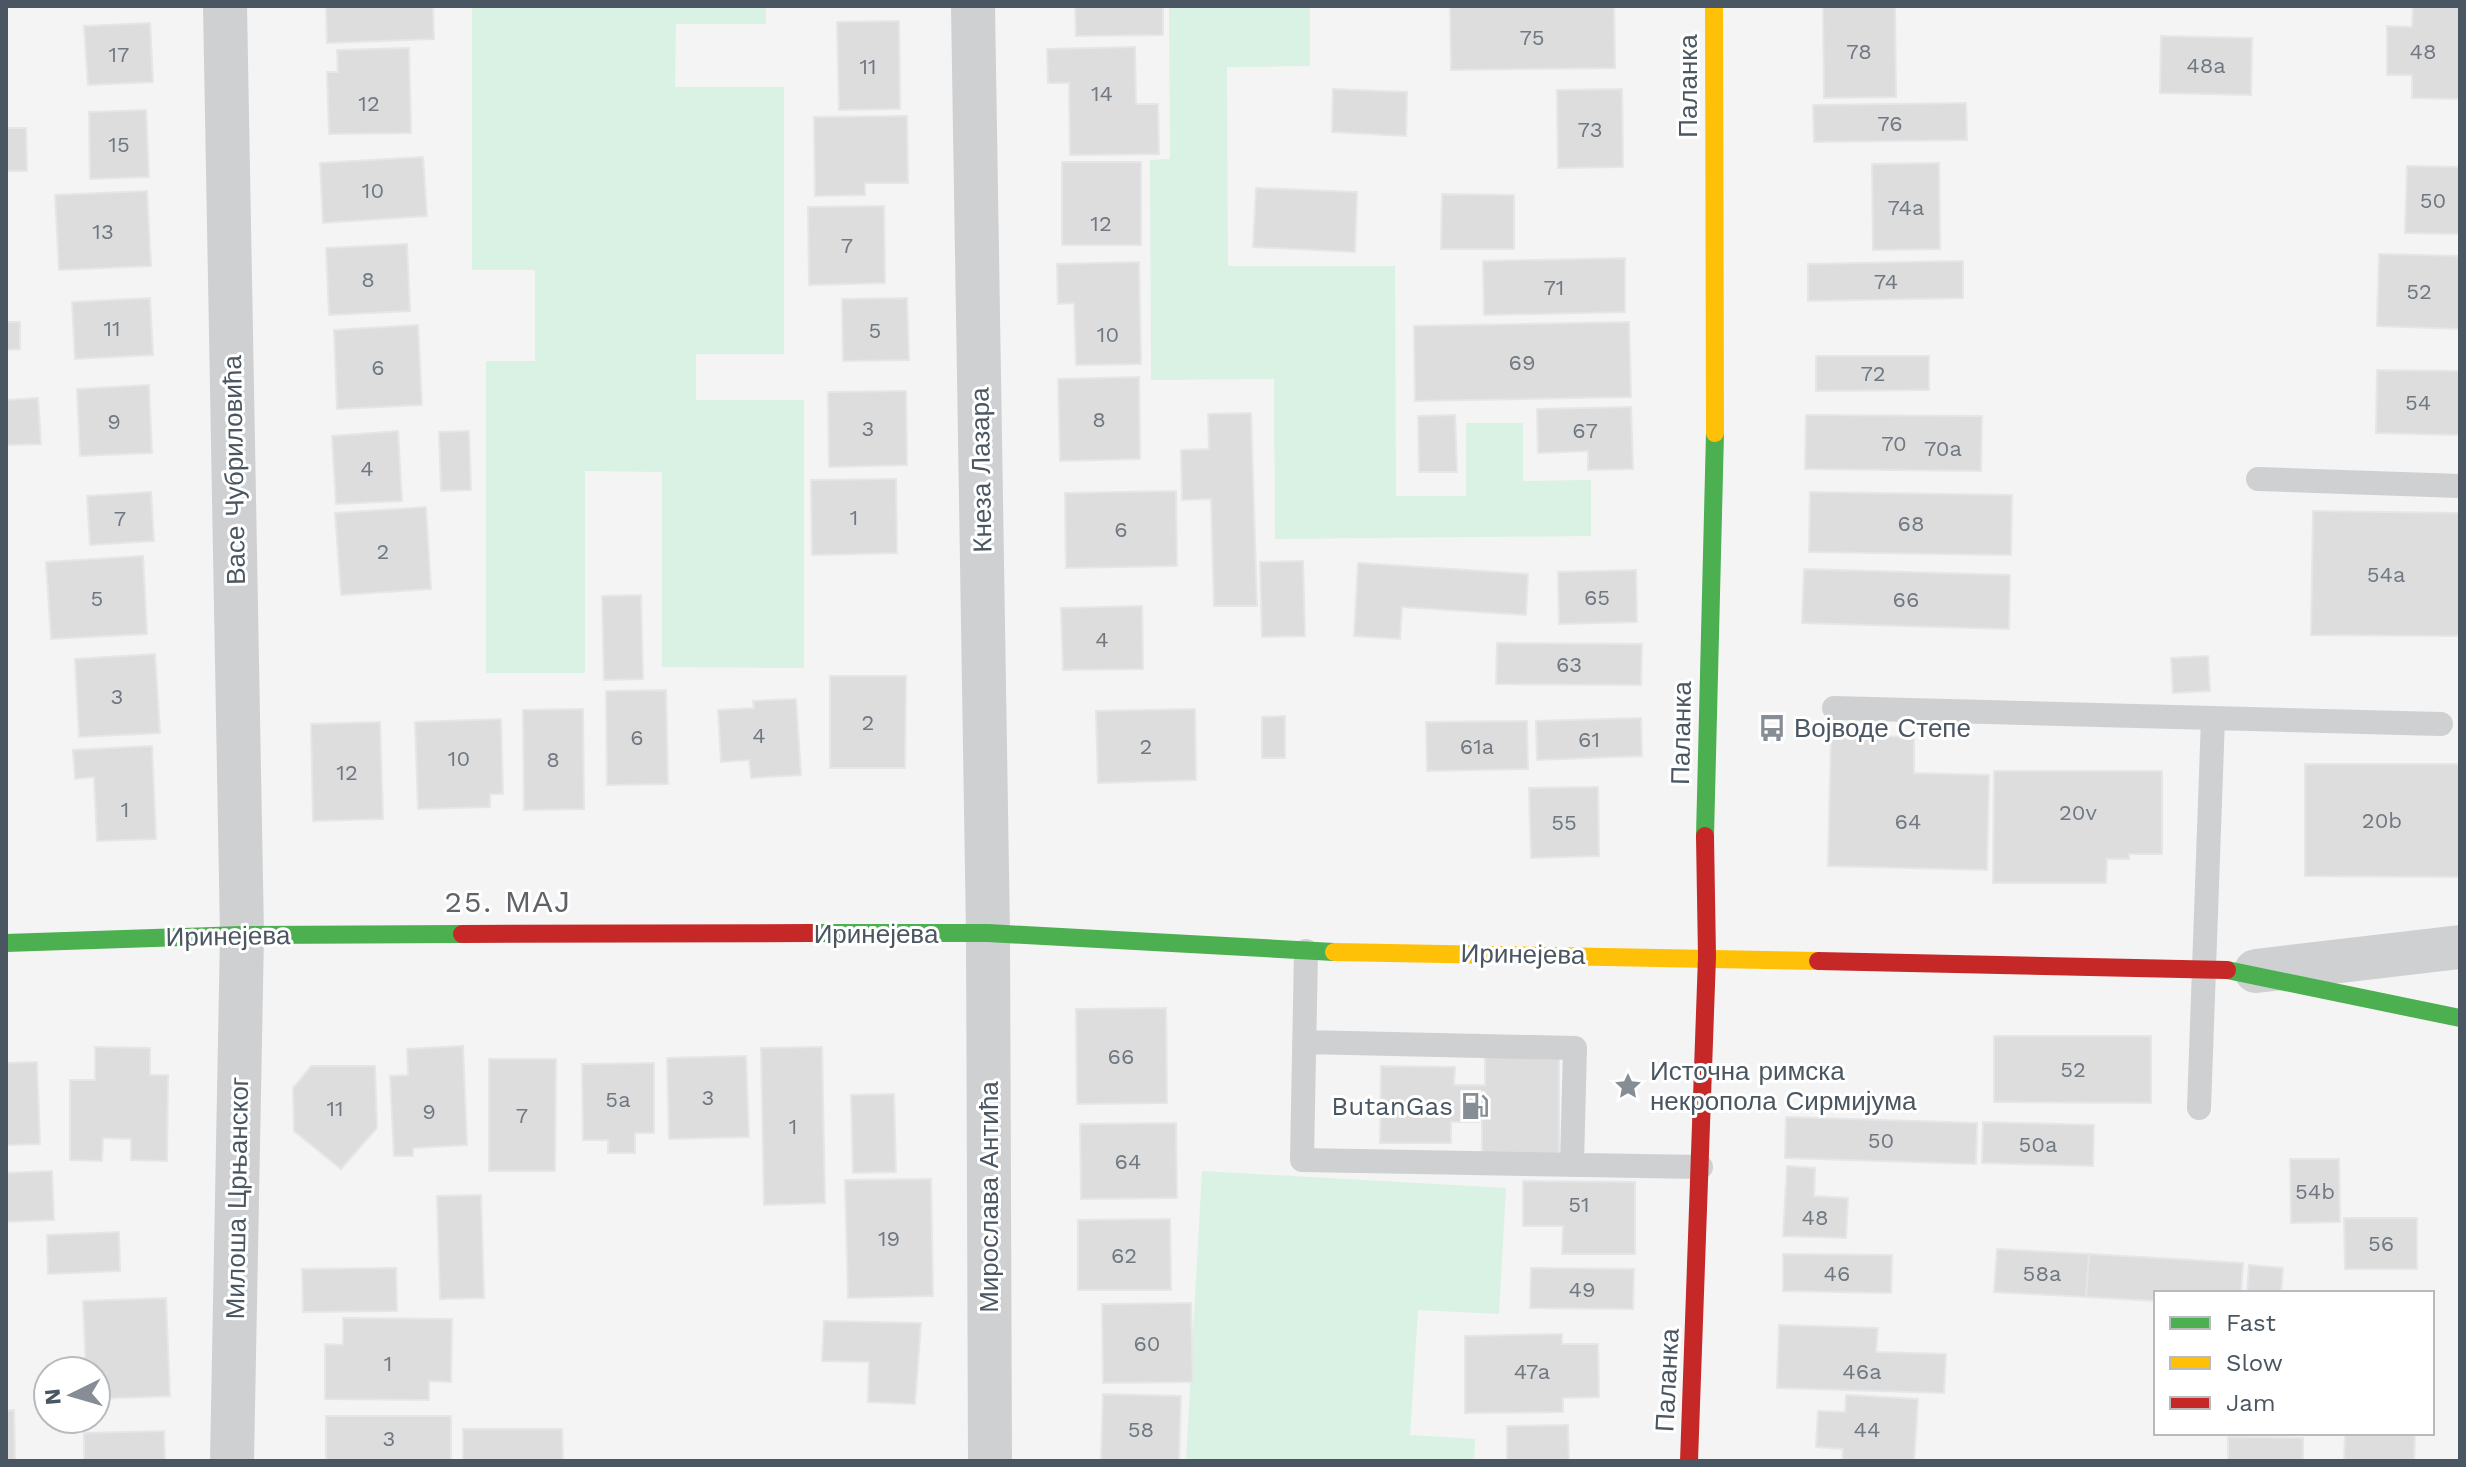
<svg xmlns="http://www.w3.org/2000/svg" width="2466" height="1467" viewBox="0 0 2466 1467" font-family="'Work Sans',sans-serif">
	<rect width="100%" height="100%" fill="#f4f4f4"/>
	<path fill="#d9f2e3" d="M472,6H766V24H676L675,87H784V354H696V400H804V668L662,667V472L585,471V673H486V361H535V270H472Z
		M1169,6H1310V66L1227,67L1228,266H1395L1396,496H1466V423H1523V481L1591,480V536L1275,539L1274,379L1151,380L1150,160L1170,159Z
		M1202,1171L1506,1188L1499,1314L1418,1310L1410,1435L1475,1439L1474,1461H1186Z"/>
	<path fill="#ddddde" stroke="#e5e6e7" stroke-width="2" d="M326,6H433L434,39L327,43Z
		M1075,6H1163V35L1076,36Z
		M1614,6L1615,68L1451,70L1450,7Z
		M1823,6H1895L1896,97L1824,98Z
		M2413,6H2460V99L2412,98V75H2387V26L2412,27Z
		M899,21L900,109L839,110L837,22Z
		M150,23L153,82L88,85L84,26Z
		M2161,36L2252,38L2251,95L2160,93Z
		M1135,47L1136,104H1158L1159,154L1070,155L1069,83H1048L1047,49Z
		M409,48L411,133L329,134L327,72H338L337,50Z
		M1333,89L1407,92L1406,136L1332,132Z
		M1622,89L1623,167L1558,168L1557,90Z
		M1966,103L1967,140L1814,142L1813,105Z
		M146,110L149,177L90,179L89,112Z
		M907,116L908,183H865V195L815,196L814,117Z
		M6,128H26L27,171H6Z
		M423,157L427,216L323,223L320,163Z
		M1062,162H1141V245H1062Z
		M1939,163L1940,249L1873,250L1872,164Z
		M2407,166L2460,167V234L2405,233Z
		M1256,188L1357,192L1355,252L1253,247Z
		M147,191L151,266L59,270L55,195Z
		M1442,194L1514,195V249H1441Z
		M884,206L885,283L809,285L808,207Z
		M407,244L410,311L329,315L326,248Z
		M2379,254L2460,256V329L2377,326Z
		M1625,258V312L1484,315L1483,261Z
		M1963,261V298L1808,301V264Z
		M1139,262L1141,364L1076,365L1074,303L1058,304L1057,264Z
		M150,298L153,355L75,359L72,302Z
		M907,298L909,360L843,361L842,299Z
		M6,322H20V349L6,350Z
		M1629,322L1631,397L1415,401L1414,326Z
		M418,325L422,405L337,409L334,330Z
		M1816,356H1929V390L1816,391Z
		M2377,370L2460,371V435L2376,433Z
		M1139,377L1140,459L1060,461L1058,379Z
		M149,385L152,453L80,456L77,389Z
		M906,391L907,465L829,467L828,392Z
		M38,398L41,444L6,445V400Z
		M1631,407L1633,469L1588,470V451L1538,453L1537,409Z
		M1251,413L1257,606H1214L1211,499L1182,500L1181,450L1209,449L1208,414Z
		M1455,415L1457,472H1419L1418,416Z
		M1806,415L1982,416L1981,471L1805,469Z
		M398,431L402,501L336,504L332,436Z
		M469,431L471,490L441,491L439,432Z
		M896,479L897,553L812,555L811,480Z
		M1176,491L1177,566L1066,568L1065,493Z
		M151,492L154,541L90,545L87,496Z
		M1810,492L2012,495L2011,555L1809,552Z
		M426,507L431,589L341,595L335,513Z
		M2313,511L2460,513V636L2311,635Z
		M143,556L147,634L51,639L46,562Z
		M1303,561L1305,636L1262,637L1260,562Z
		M1358,563L1528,574L1526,615L1402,607L1400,639L1354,636Z
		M1804,569L2010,575L2009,629L1802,623Z
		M1636,570L1637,622L1559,624L1558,572Z
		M641,595L643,679L604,680L602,596Z
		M1142,606L1143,669L1063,670L1061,608Z
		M1497,643L1642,644L1641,685L1496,684Z
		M155,654L160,733L79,737L75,659Z
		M2208,656L2210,691L2173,693L2171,658Z
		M830,676H906L905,768H830Z
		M666,690L668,784L607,785L606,691Z
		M796,699L801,775L751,778L749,760L721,762L718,710L754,708L753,701Z
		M583,709L584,809L524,810L523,710Z
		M1195,709L1196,780L1098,783L1096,711Z
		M1285,716V758H1262V717Z
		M1641,718L1642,756L1537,760L1536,721Z
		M501,719L503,794H490V807L418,809L415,722Z
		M1527,721L1528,769L1427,771L1426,722Z
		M380,722L383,819L313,821L311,724Z
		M1831,735L1914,737V773L1989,775L1987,870L1828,866Z
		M152,746L156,839L97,841L94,777L75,779L73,750Z
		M2305,764H2460V877L2305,876Z
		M1994,771H2162V854H2129V859H2107L2106,883H1993Z
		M1598,787L1599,856L1531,858L1529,788Z
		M1166,1008L1167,1103L1077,1104L1076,1009Z
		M1994,1036H2151V1103L1994,1102Z
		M463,1046L467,1145L413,1148V1156H394L390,1076L408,1075L407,1049Z
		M95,1047L150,1048V1075H168L167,1161L131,1160V1139L103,1138L102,1161L70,1160V1080H95Z
		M822,1047L825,1203L764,1205L761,1048Z
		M746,1056L749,1137L669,1139L667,1058Z
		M1485,1057H1559V1155H1482V1122H1451V1143H1380L1381,1066L1455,1067L1454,1085H1485Z
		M489,1059H556L555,1171H489Z
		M37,1062L40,1144L6,1145V1063Z
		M654,1063V1133H635V1153H608V1140H583L582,1064Z
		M311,1066H375L377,1128L341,1169L294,1131L293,1088Z
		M894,1094L896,1172L853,1173L851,1095Z
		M1786,1117L1977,1123L1976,1164L1785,1158Z
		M1983,1122L2094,1125L2093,1166L1982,1163Z
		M1176,1123L1177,1198L1081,1199L1080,1124Z
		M2290,1159H2339L2340,1222L2291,1223Z
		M1787,1166L1815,1168L1814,1196L1848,1198L1846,1238L1783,1236Z
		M52,1171L54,1220L6,1222V1173Z
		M931,1179L933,1296L848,1298L845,1180Z
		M1523,1181L1635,1182V1254H1562L1563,1226H1523Z
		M481,1195L484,1298L440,1299L437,1196Z
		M2344,1218H2417V1269H2345Z
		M1170,1219L1171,1290H1078V1220Z
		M119,1232L120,1271L48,1274L47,1235Z
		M1997,1249L2089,1254L2086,1297L1994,1292Z
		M1783,1254L1892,1255L1891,1293L1783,1291Z
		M2089,1254L2243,1263L2241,1293H2156V1301L2086,1297Z
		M2249,1265L2283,1268L2281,1293H2247Z
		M396,1268L397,1311L303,1312L302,1269Z
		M1531,1268L1634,1269L1633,1309L1530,1308Z
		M166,1298L170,1396L96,1399V1371H86L83,1301Z
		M1191,1303L1193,1382L1103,1383L1102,1304Z
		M343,1318L452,1319L451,1382L429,1381V1400L325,1399V1344L343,1345Z
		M824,1321L921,1323L915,1404L868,1402L869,1362L822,1361Z
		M1779,1325L1878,1328L1876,1352L1946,1354L1944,1393L1777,1388Z
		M1562,1334V1344H1598L1599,1397L1563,1398V1412L1465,1413V1336Z
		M1103,1394L1181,1396L1179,1461H1101Z
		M1846,1395L1918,1399L1914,1461H1842L1843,1449L1816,1447L1818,1411L1845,1412Z
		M14,1410L15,1461H6V1411Z
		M326,1416H451V1461H326Z
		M1568,1425L1569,1461H1507V1426Z
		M463,1429H562L563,1461H463Z
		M164,1431L165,1461H84V1433Z
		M2345,1433H2415L2414,1461H2344Z
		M2228,1437L2303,1438V1461H2228Z"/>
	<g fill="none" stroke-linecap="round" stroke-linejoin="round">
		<path stroke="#ced0d2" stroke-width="24" d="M2258,479L2460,486
			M1834,708L2441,724
			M1306,951L1302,1160L1701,1167
			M1304,1042L1575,1048L1572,1163
			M2199,1108L2213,718"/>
		<path stroke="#ced0d2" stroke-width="44" d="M225,6L242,935L232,1461
			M973,6L988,933L990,1461
			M2256,971L2460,947"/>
		<path stroke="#4caf50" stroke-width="18" d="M1705,836L1715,433
			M811,933H988L1334,952
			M6,943L242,935L462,934
			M2227,970L2460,1018"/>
		<path stroke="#ffc107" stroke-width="18" d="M1714,6L1715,433
			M1334,952L1818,961"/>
		<path stroke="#c62828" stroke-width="18" d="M462,934L811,933
			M1818,961L2227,970
			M1689,1461L1707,957L1705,836"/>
	</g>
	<defs>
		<g id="bus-bare" transform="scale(2.16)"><path d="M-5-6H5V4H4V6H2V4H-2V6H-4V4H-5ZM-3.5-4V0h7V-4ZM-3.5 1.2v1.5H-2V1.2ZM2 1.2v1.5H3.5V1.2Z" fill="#868d94" stroke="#fff" stroke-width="2.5" paint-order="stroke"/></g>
		<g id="sight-bare" transform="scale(2.16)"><path d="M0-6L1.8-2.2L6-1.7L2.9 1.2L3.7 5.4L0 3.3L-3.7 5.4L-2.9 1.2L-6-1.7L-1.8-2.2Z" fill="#868d94" stroke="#fff" stroke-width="2.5" paint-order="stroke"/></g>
		<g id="fuel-bare" transform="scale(2.16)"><path d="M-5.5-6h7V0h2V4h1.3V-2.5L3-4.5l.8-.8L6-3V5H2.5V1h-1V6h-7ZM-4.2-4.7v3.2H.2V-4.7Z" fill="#868d94" stroke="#fff" stroke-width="2.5" paint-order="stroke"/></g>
	</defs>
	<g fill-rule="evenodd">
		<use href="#bus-bare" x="1772" y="728"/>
		<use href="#sight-bare" x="1628" y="1086"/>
		<use href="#fuel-bare" x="1475" y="1106"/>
	</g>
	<g text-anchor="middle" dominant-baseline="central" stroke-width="6" stroke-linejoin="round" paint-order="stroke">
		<g font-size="22" fill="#707881">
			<text x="1532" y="37">75</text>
			<text x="1859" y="51">78</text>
			<text x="2423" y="51">48</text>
			<text x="119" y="54">17</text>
			<text x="2206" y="65">48a</text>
			<text x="868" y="66">11</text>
			<text x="1102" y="93">14</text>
			<text x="369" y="103">12</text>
			<text x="1890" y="123">76</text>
			<text x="1590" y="129">73</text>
			<text x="119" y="144">15</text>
			<text x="373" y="190">10</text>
			<text x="2433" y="200">50</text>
			<text x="1906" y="207">74a</text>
			<text x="1101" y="223">12</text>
			<text x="103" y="231">13</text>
			<text x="847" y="245">7</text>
			<text x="368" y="279">8</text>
			<text x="1886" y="281">74</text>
			<text x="1554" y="287">71</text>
			<text x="2419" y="291">52</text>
			<text x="112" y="328">11</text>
			<text x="875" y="330">5</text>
			<text x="1108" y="334">10</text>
			<text x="1522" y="362">69</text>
			<text x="378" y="367">6</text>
			<text x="1873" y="373">72</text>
			<text x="2418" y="402">54</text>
			<text x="1099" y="419">8</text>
			<text x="114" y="421">9</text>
			<text x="868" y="428">3</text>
			<text x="1585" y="430">67</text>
			<text x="1894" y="443">70</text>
			<text x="1943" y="448">70a</text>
			<text x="367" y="468">4</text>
			<text x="854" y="517">1</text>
			<text x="120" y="518">7</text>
			<text x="1911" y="523">68</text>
			<text x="1121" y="529">6</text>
			<text x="383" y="551">2</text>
			<text x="2386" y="574">54a</text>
			<text x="1597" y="597">65</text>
			<text x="97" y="598">5</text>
			<text x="1906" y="599">66</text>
			<text x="1102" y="639">4</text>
			<text x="1569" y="664">63</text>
			<text x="117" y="696">3</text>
			<text x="868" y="722">2</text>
			<text x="759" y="735">4</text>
			<text x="637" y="737">6</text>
			<text x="1589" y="739">61</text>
			<text x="1146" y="746">2</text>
			<text x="1477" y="746">61a</text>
			<text x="459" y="758">10</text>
			<text x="553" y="759">8</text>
			<text x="347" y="772">12</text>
			<text x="125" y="809">1</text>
			<text x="2078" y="812">20v</text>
			<text x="2382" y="820">20b</text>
			<text x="1908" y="821">64</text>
			<text x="1564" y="822">55</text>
			<text x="1121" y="1056">66</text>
			<text x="2073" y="1069">52</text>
			<text x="708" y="1097">3</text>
			<text x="618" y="1099">5a</text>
			<text x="335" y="1108">11</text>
			<text x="429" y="1111">9</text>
			<text x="522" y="1115">7</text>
			<text x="793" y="1126">1</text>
			<text x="1881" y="1140">50</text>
			<text x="2038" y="1144">50a</text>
			<text x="1128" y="1161">64</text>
			<text x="2315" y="1191">54b</text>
			<text x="1579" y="1204">51</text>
			<text x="1815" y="1217">48</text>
			<text x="889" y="1238">19</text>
			<text x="2381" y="1243">56</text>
			<text x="1124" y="1255">62</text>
			<text x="1837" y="1273">46</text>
			<text x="2042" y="1273">58a</text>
			<text x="1582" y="1289">49</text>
			<text x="1147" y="1343">60</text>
			<text x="388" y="1363">1</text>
			<text x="1532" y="1371">47a</text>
			<text x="1862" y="1371">46a</text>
			<text x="1141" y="1429">58</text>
			<text x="1867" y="1429">44</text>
			<text x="389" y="1438">3</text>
		</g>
		<g font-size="26" fill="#4a5661" stroke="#fff">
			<text transform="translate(1688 86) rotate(-90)">Паланка</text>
			<text transform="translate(234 470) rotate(-91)">Васе Чубриловића</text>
			<text transform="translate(981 470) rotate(-91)">Кнеза Лазара</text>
			<text transform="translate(1681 733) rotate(-89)">Паланка</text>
			<text x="876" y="934">Иринејева</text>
			<text transform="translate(228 936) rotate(-1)">Иринејева</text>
			<text transform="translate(1523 954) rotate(1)">Иринејева</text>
			<text transform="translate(989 1197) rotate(-90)">Мирослава Антића</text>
			<text transform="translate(237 1198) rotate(-89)">Милоша Црњанског</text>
			<text transform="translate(1667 1380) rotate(-87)">Паланка</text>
		</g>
		<g font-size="26" fill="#4a5661" stroke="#fff" text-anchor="start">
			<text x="1794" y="728">Војводе Степе</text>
			<text x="1650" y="1071">Источна римска<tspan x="1650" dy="30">некропола Сирмијума</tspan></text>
			<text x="1453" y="1106" text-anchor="end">ButanGas</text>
		</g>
		<g font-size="30" letter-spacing="2" fill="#5f6368" stroke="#fff">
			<text x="508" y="901">25. МАЈ</text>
		</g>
	</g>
	<rect width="2466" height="1467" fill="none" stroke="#4a5661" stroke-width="16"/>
	<rect x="2154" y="1291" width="280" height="144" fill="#ffffff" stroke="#b7bbc0" stroke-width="2"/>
	<rect x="2170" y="1317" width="40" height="12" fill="#4caf50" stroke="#b7bbc0" stroke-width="2"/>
	<text x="2226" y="1331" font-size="24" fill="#4a5661">Fast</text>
	<rect x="2170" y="1357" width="40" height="12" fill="#ffc107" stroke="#b7bbc0" stroke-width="2"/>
	<text x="2226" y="1371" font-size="24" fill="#4a5661">Slow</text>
	<rect x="2170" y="1397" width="40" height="12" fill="#c62828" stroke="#b7bbc0" stroke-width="2"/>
	<text x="2226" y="1411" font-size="24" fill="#4a5661">Jam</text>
	<g transform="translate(72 1395) rotate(265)"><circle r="38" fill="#ffffff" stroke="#b7bbc0" stroke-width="2"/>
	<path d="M0-6L14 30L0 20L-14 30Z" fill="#868d94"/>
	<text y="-12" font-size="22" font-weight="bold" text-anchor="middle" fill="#4a5661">N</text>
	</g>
</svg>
